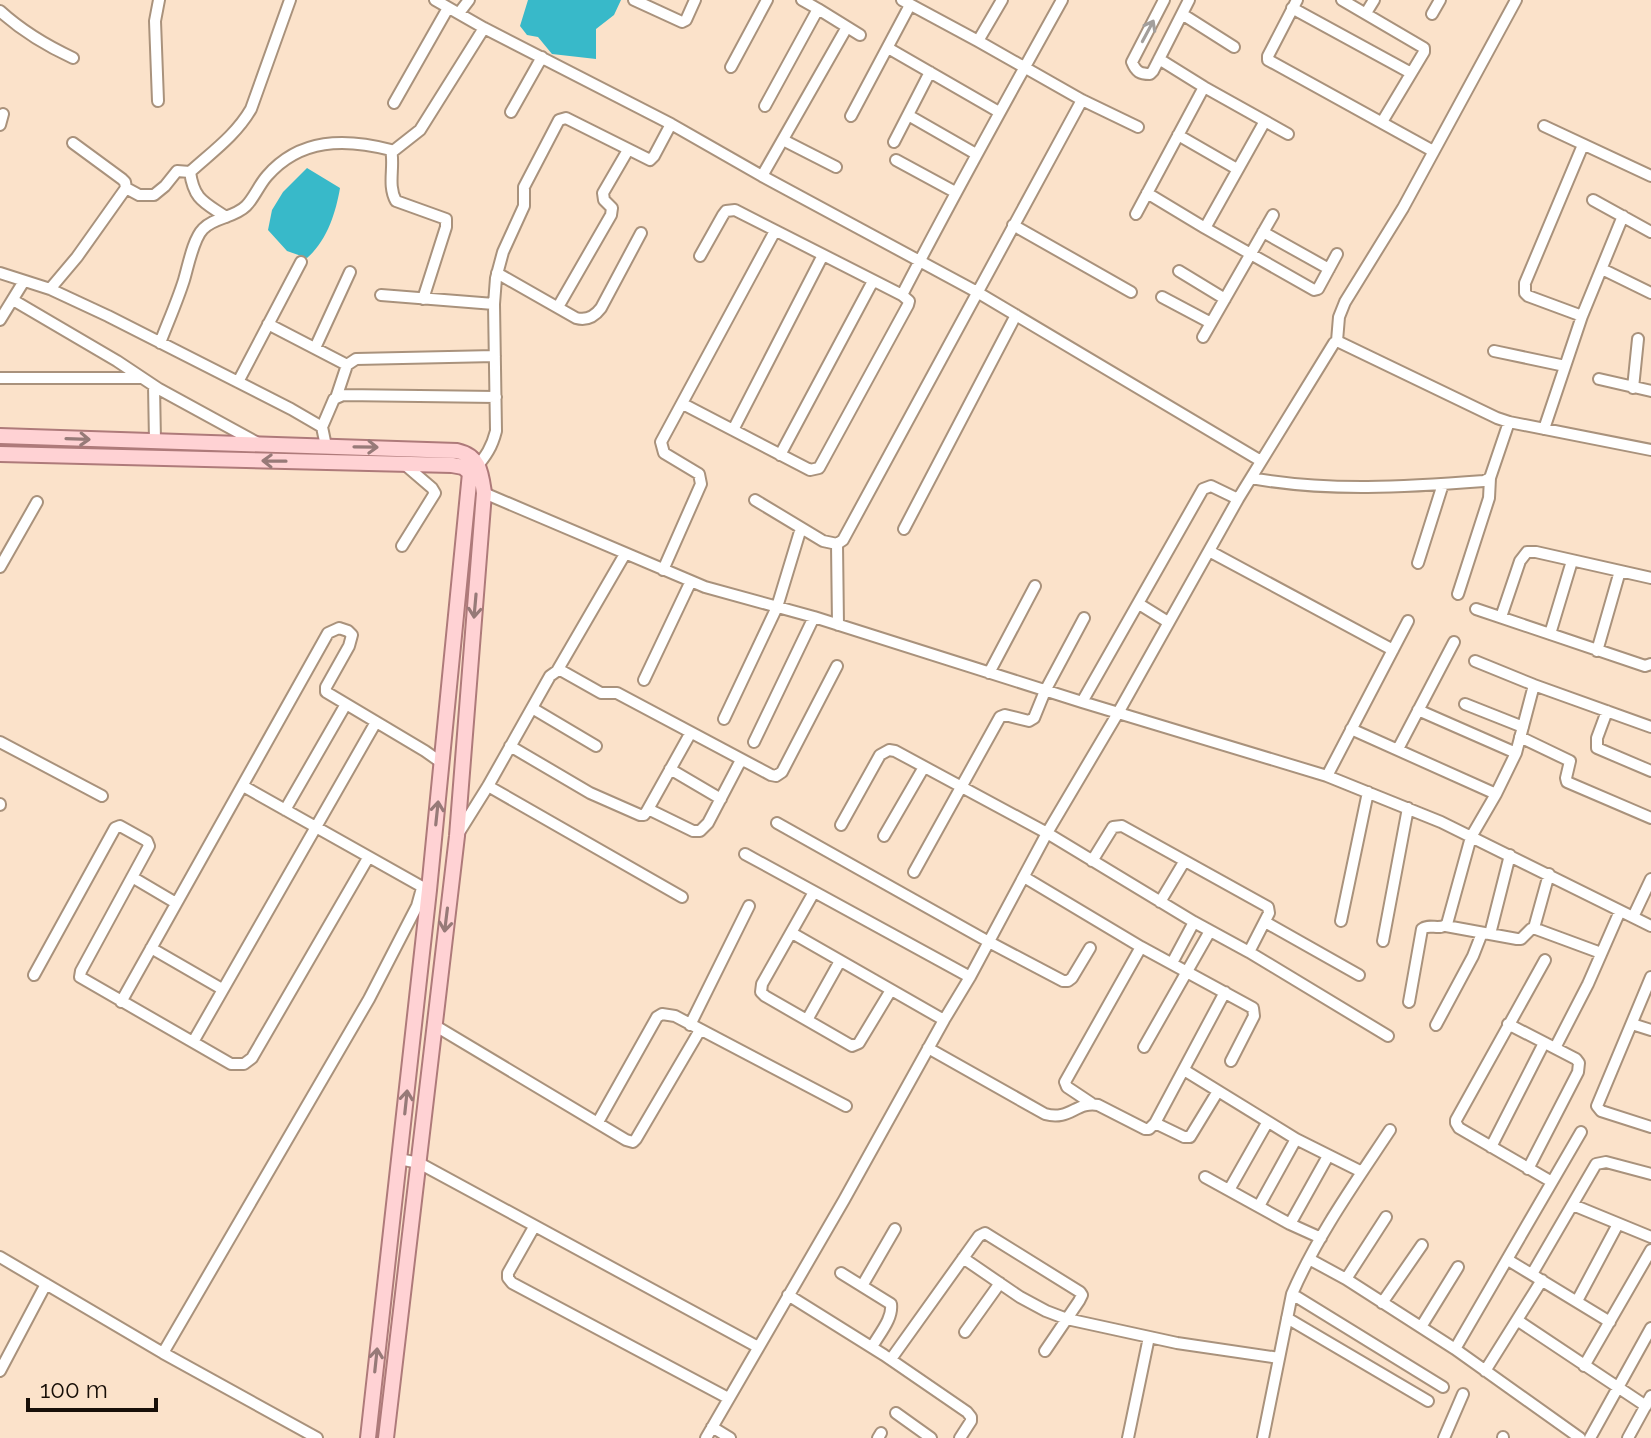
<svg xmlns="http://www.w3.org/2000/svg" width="1651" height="1438" viewBox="0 0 1651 1438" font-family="Raleway,sans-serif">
	<rect width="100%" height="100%" fill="#fbe2ca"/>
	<path fill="#38b9c9" d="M528,0H621L614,15L596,29V59L552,54L538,37L527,35L520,26Z
		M307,168L340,188C336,212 327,241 307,258L287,251L268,230L272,210L283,192Z"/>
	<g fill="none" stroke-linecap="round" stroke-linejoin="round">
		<g stroke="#a9927c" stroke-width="14">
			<path id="minor" d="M435,0L484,28L671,124L762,176L977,292L1261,461
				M634,0L682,22L686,20L695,0
				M902,0L978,41L1082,100L1138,127
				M1164,0L1132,62C1136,72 1140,74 1150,74L1153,71L1189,0
				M1297,0L1268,56V60L1433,151
				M1342,0L1424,48V52L1382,122
				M1292,8L1411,73
				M818,9L860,35
				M0,11C22,31 45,45 73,58
				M459,13L469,0
				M1366,13L1374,0
				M1182,14L1234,47
				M1432,14L1440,0
				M978,41L1002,0
				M888,48L999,112
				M1159,59L1204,87L1288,134
				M731,67L767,0
				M158,101L155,21L159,0
				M394,103L448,8
				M765,106L818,9L802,0
				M511,112L542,57
				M908,115L976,154
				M851,116L910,5
				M0,125L3,114
				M1544,126L1651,176
				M1178,135L1237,169
				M783,140L836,167
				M894,142L930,72
				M392,152L420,130L484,28
				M896,160L955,192
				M190,172C194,200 204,202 226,217
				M762,176L847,27
				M126,188L139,195H154L165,186L177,171L190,172C212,152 236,135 251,109L290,0
				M1147,193L1205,228L1314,290L1318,289L1337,254
				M1593,200L1651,232
				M1136,214L1204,87
				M1013,225L1131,292
				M1205,228L1265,121
				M1263,232L1329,269
				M700,256L723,215L726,211L735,210L902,295
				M1602,269L1651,293
				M1179,271L1225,299
				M0,273L50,289L108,316L291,409L322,427L326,446
				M497,273L576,318C587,321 595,316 601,308L641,233
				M50,289L77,257L126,188L125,182L122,179L73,143
				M381,295L494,304
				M1162,297L1211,323
				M13,300L117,361L159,389L256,442
				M558,307L611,215L612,208L604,200L603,193L628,150
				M1582,316L1528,296L1525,293V283L1583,145
				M0,320L24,281
				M268,324L347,365
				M1203,337L1273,215
				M1337,341L1497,418L1509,422L1651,450
				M160,343C168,322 177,302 184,280C188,267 193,239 203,229C214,217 234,218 246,206C254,198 259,185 267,176C300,138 345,138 391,150C395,166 387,185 396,201L446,219V227L423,299
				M315,348L350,272
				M1494,351L1565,366
				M0,378H142
				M1599,379L1651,391
				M238,382L301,262
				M154,386L155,441
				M1633,388L1638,339
				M336,398L347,365L356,359L495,356
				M683,404L810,470L819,468L908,305L909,301L902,295L903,293C954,194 1008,97 1062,0
				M322,427L334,399L343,395L496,397
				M1544,429L1582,316L1623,216
				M733,430L823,255
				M780,455L873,281
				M475,469C486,456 492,447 496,431L494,304L496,278L503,252L524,206V187L559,120L566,118L650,160L654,156L671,124
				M1251,478C1328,492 1407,487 1484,481L1490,478
				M484,493L705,587L814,617L1082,702L1327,776L1441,822L1651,926
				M755,500L823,541L837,544
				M904,529L1016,315
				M402,546L435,493L432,488L404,464
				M1209,551L1393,650
				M1418,563L1443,484
				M0,567L37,502
				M663,570L701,484L699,474L664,453L661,442L775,231
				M1458,594L1489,498L1490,478L1509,422
				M1139,604L1168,622
				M1476,609L1645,666L1651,664
				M1501,617L1520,561L1527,552H1536L1651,578
				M838,625L837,544L843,540L1082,100
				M1550,634L1572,561
				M1597,651L1620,571
				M1475,661L1534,685L1651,727
				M557,671H562L601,693H617L771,775L776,776L782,772L837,666
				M989,673L1035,586
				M644,680L691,581
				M1082,702L1203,489L1211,486L1238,499
				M1465,704L1523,727
				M532,708L596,746
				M1418,710L1516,753
				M1607,711L1597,738V748L1651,771
				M724,719L777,607L801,528
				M1351,729L1496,794
				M1520,737L1570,761L1566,778L1567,782L1651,818
				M0,742L102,796
				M754,742L814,617
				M510,746L590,793L640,815H644L647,811L690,734
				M1398,749L1454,642
				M670,769L721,799
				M1327,776L1408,621
				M243,786L426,889
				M488,786L682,897
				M0,805V804
				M648,809L693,831H700L708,823L741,760
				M285,810L346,704
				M777,823L989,942L1063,981H1068L1072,978L1090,948
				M841,825L880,755L889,750L895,751L1047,833L1194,922L1249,952L1388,1036
				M458,834L488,786L550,676L557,671L625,554
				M884,836L924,767
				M745,854L970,977
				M1092,861L1113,827L1122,826L1268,907L1269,913L1249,952
				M914,872L1000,717L1005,715L1029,721L1034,718L1045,691L1084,618
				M132,877L176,903
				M1024,877L1141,947L1253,1008L1254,1016L1231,1061
				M814,892L762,984L761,992L765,996L852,1046L859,1043L891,990
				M1160,902L1184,862
				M1633,917L1651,879
				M1341,921L1368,792
				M1265,922L1359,975
				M1446,926L1517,939H1521L1531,929H1536L1601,953
				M1534,928L1549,874
				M792,933L944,1020
				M1490,934L1510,855
				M1383,941L1408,808
				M151,948L222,989
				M1545,960L1456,1120V1123L1459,1128L1552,1182
				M1172,963L1194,922
				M34,975L115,828L120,826L147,841L149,846L81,971L80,977L231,1064H244L252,1058L368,858
				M1651,977L1597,1106L1601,1111L1651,1127
				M121,1002L328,633L339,628L348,631L352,635L349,646L326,687V692L425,751L442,763
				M1409,1002L1422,929C1429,923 1440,931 1447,924L1471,837L1496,794L1516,753L1534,685
				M807,1020L840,961
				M1508,1024L1576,1059L1579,1063L1578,1072L1528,1169
				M1632,1024L1651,1030
				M434,1025L626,1140L633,1142L636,1139L700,1030
				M690,1025L749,906
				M1436,1025L1473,956L1482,933
				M193,1042L376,722
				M1144,1047L1210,931
				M928,1048L1045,1114C1070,1121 1076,1101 1098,1105L1145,1129H1149L1155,1123L1225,992
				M1555,1048L1588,984L1620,911
				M1184,1070L1296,1139L1362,1172
				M1091,1103L1067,1087L1065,1082L1141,947
				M598,1122L657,1017L662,1014L675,1016L846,1106
				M1155,1123L1184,1137H1190L1218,1091
				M1491,1147L1544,1043
				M399,1159L419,1163L758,1347
				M1205,1177L1290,1224L1321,1238
				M1229,1190L1267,1123
				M1573,1205L1651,1237
				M1259,1206L1296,1139
				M1290,1224L1328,1156
				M534,1227L508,1273V1278L512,1283L728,1398
				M0,1257L163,1353L317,1438
				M963,1258L1020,1297L1046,1311L1067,1319L1177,1343L1279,1358
				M1309,1259L1346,1279L1455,1349L1580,1438
				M1508,1260L1610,1322
				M841,1273L891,1304C893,1319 879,1334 872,1347
				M1532,1274L1596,1164L1606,1162L1651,1174
				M1346,1279L1386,1217
				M862,1286L895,1229
				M1292,1294L1443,1387
				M788,1295L884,1355L967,1412L971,1417V1421L960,1438
				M1577,1301L1618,1224
				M1382,1303L1422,1245
				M1287,1318L1428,1401
				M1517,1320L1646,1406
				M1421,1327L1458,1267
				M965,1332L1000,1283
				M1455,1349L1581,1132
				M163,1353L369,999L417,906L422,888
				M891,1359L979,1236L985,1233L1080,1292L1082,1295L1079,1301L1045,1351
				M1584,1366L1651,1250
				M0,1371L46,1284
				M1485,1371L1542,1280
				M896,1413L931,1438
				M712,1427L730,1438
				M706,1438L844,1200L944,1020L970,977L1047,833L1118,713L1238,499L1334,343L1337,341L1339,317L1345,302L1403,208L1516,0
				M878,1438L881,1433
				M1128,1438L1149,1337
				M1263,1438L1292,1294C1317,1236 1355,1183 1390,1130
				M1444,1438L1463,1394
				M1503,1438V1437
				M1590,1438L1651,1328
				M1628,1438L1651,1396"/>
		</g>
		<g stroke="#ae7a7a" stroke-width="18">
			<path id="major" d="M0,436L457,451C480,456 481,473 484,493L457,836L386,1438
				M0,454L452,465L463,467L470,473L429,890L368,1438"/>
		</g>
		<use href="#minor" stroke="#fff" stroke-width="10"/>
		<use href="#major" stroke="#ffd2d4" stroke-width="14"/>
	</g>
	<defs><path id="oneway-shaft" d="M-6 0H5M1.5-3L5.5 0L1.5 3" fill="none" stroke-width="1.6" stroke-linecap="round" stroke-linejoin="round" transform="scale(2)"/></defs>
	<use stroke="#a39f9c" href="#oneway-shaft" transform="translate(1148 31) rotate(-62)"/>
	<g stroke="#977a78">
		<use href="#oneway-shaft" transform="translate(78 439) rotate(2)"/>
		<use href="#oneway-shaft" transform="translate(366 447) rotate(1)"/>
		<use href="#oneway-shaft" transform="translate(274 461) rotate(-179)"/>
		<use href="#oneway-shaft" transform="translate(475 606) rotate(95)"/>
		<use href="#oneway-shaft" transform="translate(437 813) rotate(-84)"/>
		<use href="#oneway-shaft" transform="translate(446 920) rotate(97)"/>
		<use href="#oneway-shaft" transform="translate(406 1102) rotate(-84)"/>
		<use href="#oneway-shaft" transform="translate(376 1360) rotate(-84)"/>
	</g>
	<path d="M28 1398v12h128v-12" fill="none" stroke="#180f08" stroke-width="4"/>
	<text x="40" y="1398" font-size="24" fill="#180f08" stroke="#fbe2ca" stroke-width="6" paint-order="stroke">100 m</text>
</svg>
